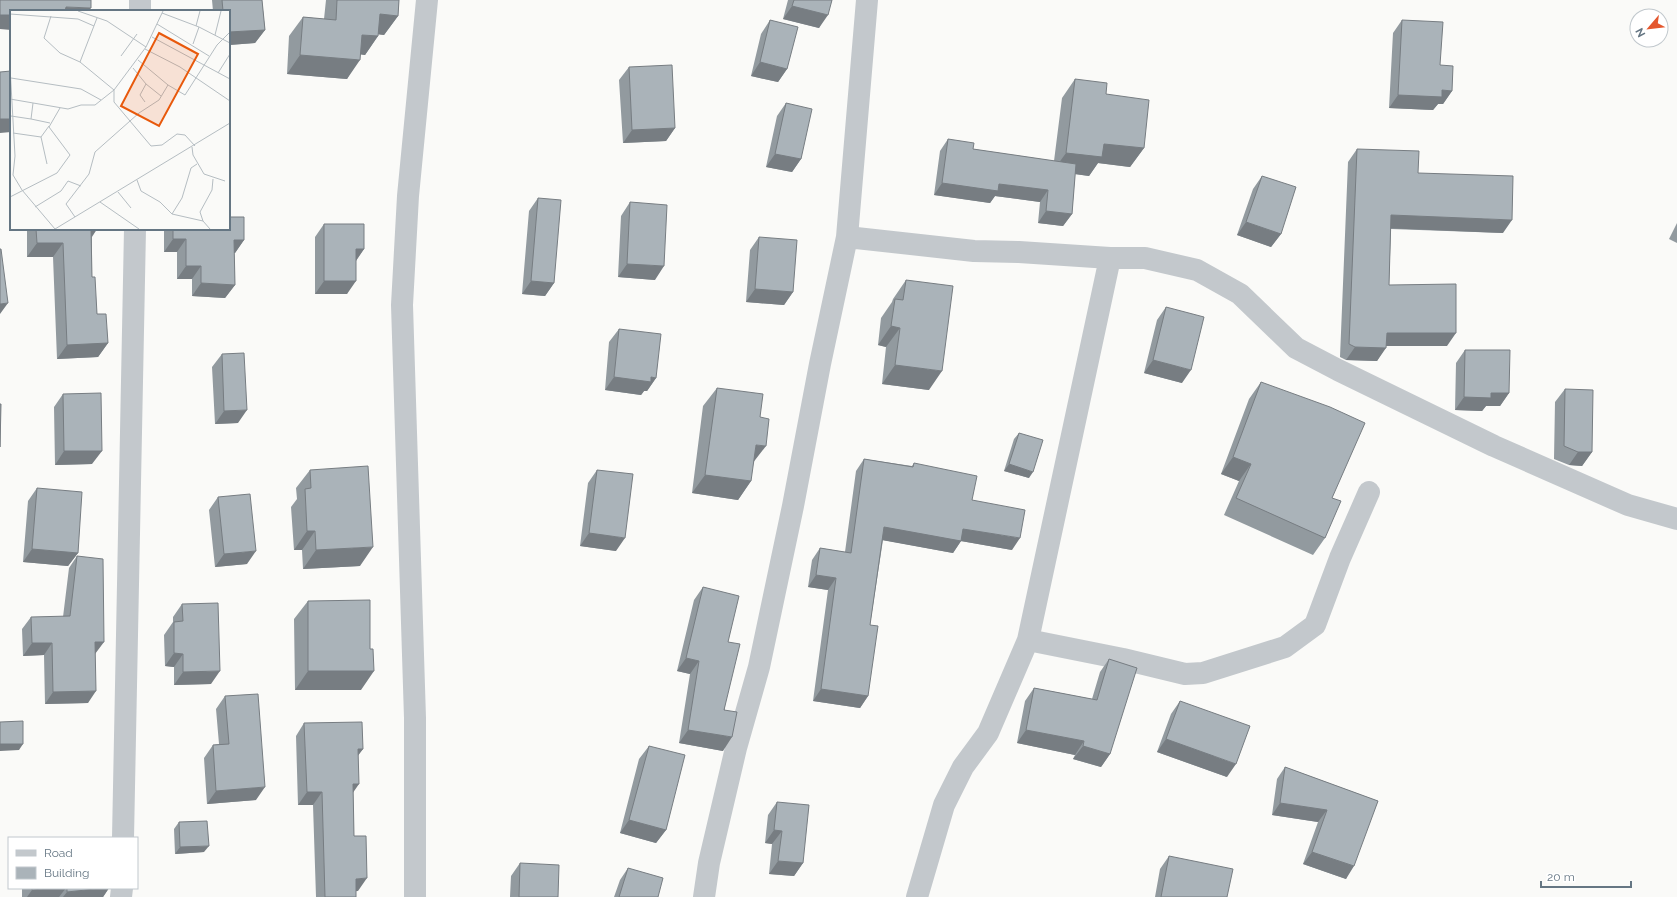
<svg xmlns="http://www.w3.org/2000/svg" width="1677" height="897" viewBox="0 0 1677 897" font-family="Raleway,sans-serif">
	<rect width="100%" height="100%" fill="#fafaf8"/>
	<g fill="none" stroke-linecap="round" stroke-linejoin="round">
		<path stroke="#c3c8cc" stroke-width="22" d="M140,11V0
			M847,237L974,251L1019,252L1110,258H1145L1197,270L1240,294L1296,348L1338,370L1494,446L1628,505L1677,519
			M1028,640L1110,258
			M123,838L135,229
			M121,897L122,888
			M415,897V718L402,305L408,196L427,0
			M704,897L709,863L736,748L759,667L793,506L820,364L847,237L867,0
			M917,897L944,805L963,767L988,733L1028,640L1123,659L1185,674L1203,673L1285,647L1315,625L1340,558L1369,492"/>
	</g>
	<path fill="#929a9f" d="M212,0H262L265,30L255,43L229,45V11H213Z
		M326,0H399L398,16L384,35L378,34V36L365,55L360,54L347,79L287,74L289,36L303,17L324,19Z
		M788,0H832L819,28L783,19Z
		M770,20L787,69L778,82L751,76L761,34Z
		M1402,20L1440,65L1452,91L1443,104H1438L1433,110L1389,108L1393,33Z
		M629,67L675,128L666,141L623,143L619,80Z
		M1075,79L1106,94L1144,148L1130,167L1098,163L1089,176L1075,174L1072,214L1063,226L1038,223L1040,202L995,196L990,203L934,195L940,151L948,139L973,149L1054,161L1062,98Z
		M786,103L801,159L792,172L766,167L777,116Z
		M1357,149L1418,173L1503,233L1391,229L1389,285L1447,346H1386L1377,361L1346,360L1340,357L1348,162Z
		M1262,176L1281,234L1271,247L1237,235L1253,189Z
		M538,198L554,283L545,296L522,294L529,211Z
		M630,202L655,280L618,277L621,216Z
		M1677,223V243L1669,239Z
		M324,224L364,249L356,261L347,294H315V237Z
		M27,229H97L92,237V277L97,314L108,343L98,357L57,359L53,257H27Z
		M166,229H173L244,240L235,253H234L235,285L225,298L192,296V279H177V252H164V231Z
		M759,237L793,292L784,305L746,302L750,250Z
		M906,280L929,390L882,384L886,347L878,345L881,318L892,302L893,299Z
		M1166,307L1182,383L1144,373L1157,320Z
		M619,329L656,378L647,391H644L641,395L605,390L609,342Z
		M1465,350L1509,393L1500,406H1486L1482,411L1455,410L1456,363Z
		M222,354L238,423L215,424L212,367Z
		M1261,382L1332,498L1325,538L1313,555L1224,515L1239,481L1221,474L1249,399Z
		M717,388L751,481L738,500L692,493L703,406Z
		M1565,389L1592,452L1582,466L1569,465L1554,459L1555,402Z
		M63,394L92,464L55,465L54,407Z
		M1019,433L1029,478L1004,471L1014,439Z
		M864,459L912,466L914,463L972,500L1012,550L961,541L953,553L883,540L870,625L868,696L860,708L813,701L828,590L808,587L812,560L820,548L845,552L856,471Z
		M310,470L360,566L303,569L302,550H294L291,507L297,499L296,488Z
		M597,470L616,551L580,546L588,483Z
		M37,488L78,553L68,566L23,562L28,501Z
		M218,497L247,564L215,567L209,510Z
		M77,556L95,654L88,703L45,704L44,655L23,656L22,629L31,617H63L69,568Z
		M703,587L728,642L723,751L679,743L690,674L677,671L694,600Z
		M308,601L361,690H295L294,619Z
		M182,604L211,684L174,685V667L165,666L164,635L173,622V617Z
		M1109,659L1110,754L1101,767L1073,759L1075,755L1017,743L1025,701L1034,688L1092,699L1100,672Z
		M225,696L256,800L207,804L204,758L213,745L219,744L216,709Z
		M1180,701L1227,777L1157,752L1171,714Z
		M304,723L363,749L358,755L353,793L354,836L358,891H356V897H316L313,805H298L296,736Z
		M649,746L666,830L656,843L620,833L639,759Z
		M1285,767L1378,801L1346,879L1303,864L1318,822L1272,815L1277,779Z
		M777,802L803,863L794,876L769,874L772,844L765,843L768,815Z
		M179,822L204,852L175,854L174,829Z
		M1169,856L1227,897H1155L1160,869Z
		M520,863L558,897H510L511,876Z
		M628,868L658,897H614L620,880Z
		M22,888H109L103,897H22Z"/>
	<path fill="#777d82" d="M792,6L828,15L819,28L783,19Z
		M66,7L91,8L88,11H63Z
		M380,14L398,16L384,35L367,33Z
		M0,15H11V30L0,29Z
		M265,30L255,43L229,45V32Z
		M362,35L378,36L365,55L349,53Z
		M300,55L360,60L347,79L287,74Z
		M760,62L787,69L778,82L751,76Z
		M1442,90L1452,91L1443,104H1438L1433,110L1389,108L1398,95Z
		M0,119H11V132L0,133Z
		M675,128L666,141L623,143L632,130Z
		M1104,144L1144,148L1130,167L1098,163L1089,176L1053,171L1066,153Z
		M775,154L801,159L792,172L766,167Z
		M942,183L999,184L1048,190L1040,202L995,196L990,203L934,195Z
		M1046,211L1072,214L1063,226L1038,223Z
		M1391,215L1512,220L1503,233L1382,228Z
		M1246,222L1281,234L1271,247L1237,235Z
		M89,229H97L90,239Z
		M173,239H186L177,252H164Z
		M234,240H244L235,253H225Z
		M37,243H63L53,257H27Z
		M356,249H364L355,262Z
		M627,264L664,266L655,280L618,277Z
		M186,266H201L192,279H177Z
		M324,281H356L347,294H315Z
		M531,281L554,283L545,296L522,294Z
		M201,283L235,285L225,298L192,296Z
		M755,289L793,292L784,305L746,302Z
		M8,303L0,314V304Z
		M891,326L900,328L886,347L878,345Z
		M1387,333H1456L1447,346H1378Z
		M108,343L98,357L57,359L67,345Z
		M1355,347L1386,348L1377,361L1346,360Z
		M1153,360L1191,370L1182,383L1144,373Z
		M895,365L942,371L929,390L882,384Z
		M614,377H651L656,378L647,391H644L641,395L605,390Z
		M1491,393H1509L1500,406H1486L1482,411L1455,410L1464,397Z
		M247,410L238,423L215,424L224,411Z
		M756,445L766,446L752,464Z
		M64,451H102L92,464L55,465Z
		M1578,452H1592L1582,466L1569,465Z
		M1233,457L1251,464L1239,481L1221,474Z
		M1009,464L1033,472L1029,478L1004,471Z
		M705,475L751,481L738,500L692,493Z
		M884,527L963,529L1020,538L1012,550L955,540L961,541L953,553L876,539Z
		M307,531H315L302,550H294Z
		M589,533L625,538L616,551L580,546Z
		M373,547L360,566L303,569L316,550Z
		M32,549L78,553L68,566L23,562Z
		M256,551L247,564L215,567L224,554Z
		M816,575L836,578L828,590L808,587Z
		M95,642H104L95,654Z
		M32,643H52L44,655L23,656Z
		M174,653L183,654L174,667L165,666Z
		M686,658L699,661L690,674L677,671Z
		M220,671L211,684L174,685L183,672Z
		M308,671H374L361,690H295Z
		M821,689L868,696L860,708L813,701Z
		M96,691L88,703L45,704L53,692Z
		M688,730L732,737L723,751L679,743Z
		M1026,730L1084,741L1075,755L1017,743Z
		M1166,739L1236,764L1227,777L1157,752Z
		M0,744H23L19,750L0,751Z
		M1083,746L1110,754L1101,767L1073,759Z
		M358,749H363L354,761Z
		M353,784H359L350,797Z
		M265,787L256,800L207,804L216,791Z
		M307,792H322L313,805H298Z
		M1280,803L1327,810L1318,822L1272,815Z
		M629,820L666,830L656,843L620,833Z
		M774,830L782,831L772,844L765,843Z
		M209,846L204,852L175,854L180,847Z
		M1312,852L1354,866L1346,879L1303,864Z
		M778,861L803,863L794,876L769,874Z
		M367,878L358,891L347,892L356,879Z
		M54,888H66L59,897H27L32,890Z
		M105,888H109L103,897H63L67,892Z"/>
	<path fill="#aab3b9" stroke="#777d82" d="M0,0H91V8L66,7L65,11H11V15H0Z
		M222,0H262L265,30L229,32V11H223Z
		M337,0H399L398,16L380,14L378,36L362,35L360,60L300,55L303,17L336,20Z
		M794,0H832L828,15L792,6Z
		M770,20L798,27L787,69L760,62Z
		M1402,20L1443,22L1440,65L1453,66L1452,91L1442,90V97L1398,95Z
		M672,65L675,128L632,130L629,67Z
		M11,71V119H0V72Z
		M1075,79L1107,83L1106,94L1149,100L1144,148L1104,144L1102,157L1066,153Z
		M786,103L812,109L801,159L775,154Z
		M948,139L974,143L973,149L1076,164L1072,214L1046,211L1048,190L999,184L998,191L942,183Z
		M1357,149L1419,151L1418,173L1513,176L1512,220L1391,215L1389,285L1456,284V333H1387L1386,348L1355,347L1349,344Z
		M1262,176L1296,187L1281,234L1246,222Z
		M538,198L561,200L554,283L531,281Z
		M630,202L667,205L664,266L627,264Z
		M229,217H244V240H234L235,285L201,283V266H186V239H173V229H229Z
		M324,224H364V249H356V281H324Z
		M36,229H91L92,277H95L97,314H106L108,343L67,345L63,243H37Z
		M759,237L797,240L793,292L755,289Z
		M0,249H1L8,303L0,304Z
		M906,280L953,286L942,371L895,365L900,328L891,326L895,299L903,300Z
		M1166,307L1204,317L1191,370L1153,360Z
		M619,329L661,334L656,378L651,377V382L614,377Z
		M1465,350H1510L1509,393H1491V398L1464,397Z
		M244,353L247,410L224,411L222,354Z
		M1261,382L1330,407L1365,423L1332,498L1341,501L1325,538L1236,498L1251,464L1233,457Z
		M717,388L763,394L760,417L769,419L766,446L756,445L751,481L705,475Z
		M1565,389L1593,390L1592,452H1578L1564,446Z
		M101,393L102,451H64L63,394Z
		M0,404H1L0,447Z
		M1019,433L1043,440L1033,472L1009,464Z
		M864,459L913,467L914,463L977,476L972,500L1025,510L1020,538L963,529L961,541L884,527L870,625L878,626L868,696L821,689L836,578L816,575L820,548L851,553Z
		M368,466L373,547L316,550L315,531H307L305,489L311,488L310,470Z
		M597,470L633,474L625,538L589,533Z
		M37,488L82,492L78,553L32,549Z
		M250,494L256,551L224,554L218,497Z
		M77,556L103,559L104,642H95L96,691L53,692L52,643H32L31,617L70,616Z
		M703,587L739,596L728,642L740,644L724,710L737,712L732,737L688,730L699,661L686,658Z
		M370,600V649H373L374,671H308V601Z
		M218,603L220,671L183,672V654L174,653V622L183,621L182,604Z
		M1109,659L1137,668L1110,754L1083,746L1084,741L1026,730L1034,688L1097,700Z
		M258,694L265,787L216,791L213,745L229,744L225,696Z
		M1180,701L1250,726L1236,764L1166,739Z
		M23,721V744H0V722Z
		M362,722L363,749H358L359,784H353L354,836H366L367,878L356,879V897H325L322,792H307L304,723Z
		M649,746L685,755L666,830L629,820Z
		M1285,767L1378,801L1354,866L1312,852L1327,810L1280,803Z
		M777,802L809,805L803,863L778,861L782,831L774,830Z
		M207,821L209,846L180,847L179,822Z
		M1169,856L1233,869L1227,897H1161Z
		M520,863L559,865L558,897H519Z
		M628,868L663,878L658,897H619Z
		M32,888H54L32,890Z
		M67,888H105L67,892Z"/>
	<g transform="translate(10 10)">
		<rect width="220" height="220" fill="#fafaf8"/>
		<path fill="none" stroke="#b5bdc2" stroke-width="1" d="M68,1L97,11L136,37M153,1L136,37L104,80V92L141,136L152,135L167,124L175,125L185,136M152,3L189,17L220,33M0,4L68,9L84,16M147,14L199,46M186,16L190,1M205,25L211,1M142,27L220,69M183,34L189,17M135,39L170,57L220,91M111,46L127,24M128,50L158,75L175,85L207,35L220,22M70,52L87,8M0,57L5,146L3,165L12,180L45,219M123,58L136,74L130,85L135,92M208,63L220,44M1,68L71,79L91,90M136,74L151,86M0,89L58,99L71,95H85L104,80L70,52L50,43L34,28L41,6M23,93L21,109L40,113M1,106L21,109M3,123L31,127L39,116M31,127L37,154M182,137L183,145L194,164L215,171M127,170L131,181L150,192L162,204L193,211L200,219M108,182L121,198M0,187L47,163L60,145L39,117L50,98M90,192L129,219M25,197L51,181L58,171L71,176M162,204L172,188L181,158L187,154M65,207L56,194L79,164L85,142L129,103L149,90L158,75M193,211L190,202L202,180L203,169M45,219L220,113"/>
		<path fill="#e8590c" fill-opacity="0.15" stroke="#e8590c" stroke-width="2" d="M149,23L188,44L149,116L111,96Z"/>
		<rect width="220" height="220" fill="none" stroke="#657683" stroke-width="2"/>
	</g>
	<rect x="8" y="837" width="130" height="52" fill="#ffffff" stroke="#c1c8cd"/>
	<rect x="16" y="850" width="20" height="6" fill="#c3c8cc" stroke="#c1c8cd"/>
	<text x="44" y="857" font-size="12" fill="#657683">Road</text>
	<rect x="16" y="867" width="20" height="12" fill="#aab3b9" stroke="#c1c8cd"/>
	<text x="44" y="877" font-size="12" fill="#657683">Building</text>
	<g transform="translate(1649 28) rotate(242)"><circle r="19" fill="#ffffff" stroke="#c1c8cd"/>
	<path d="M0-3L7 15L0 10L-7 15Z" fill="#e4572e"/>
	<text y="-6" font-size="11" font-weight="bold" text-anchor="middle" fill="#657683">N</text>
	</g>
	<path d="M1541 881v6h90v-6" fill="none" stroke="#657683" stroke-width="2"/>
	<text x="1547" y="881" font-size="12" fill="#657683" stroke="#ffffff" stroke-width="3" paint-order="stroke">20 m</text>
</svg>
